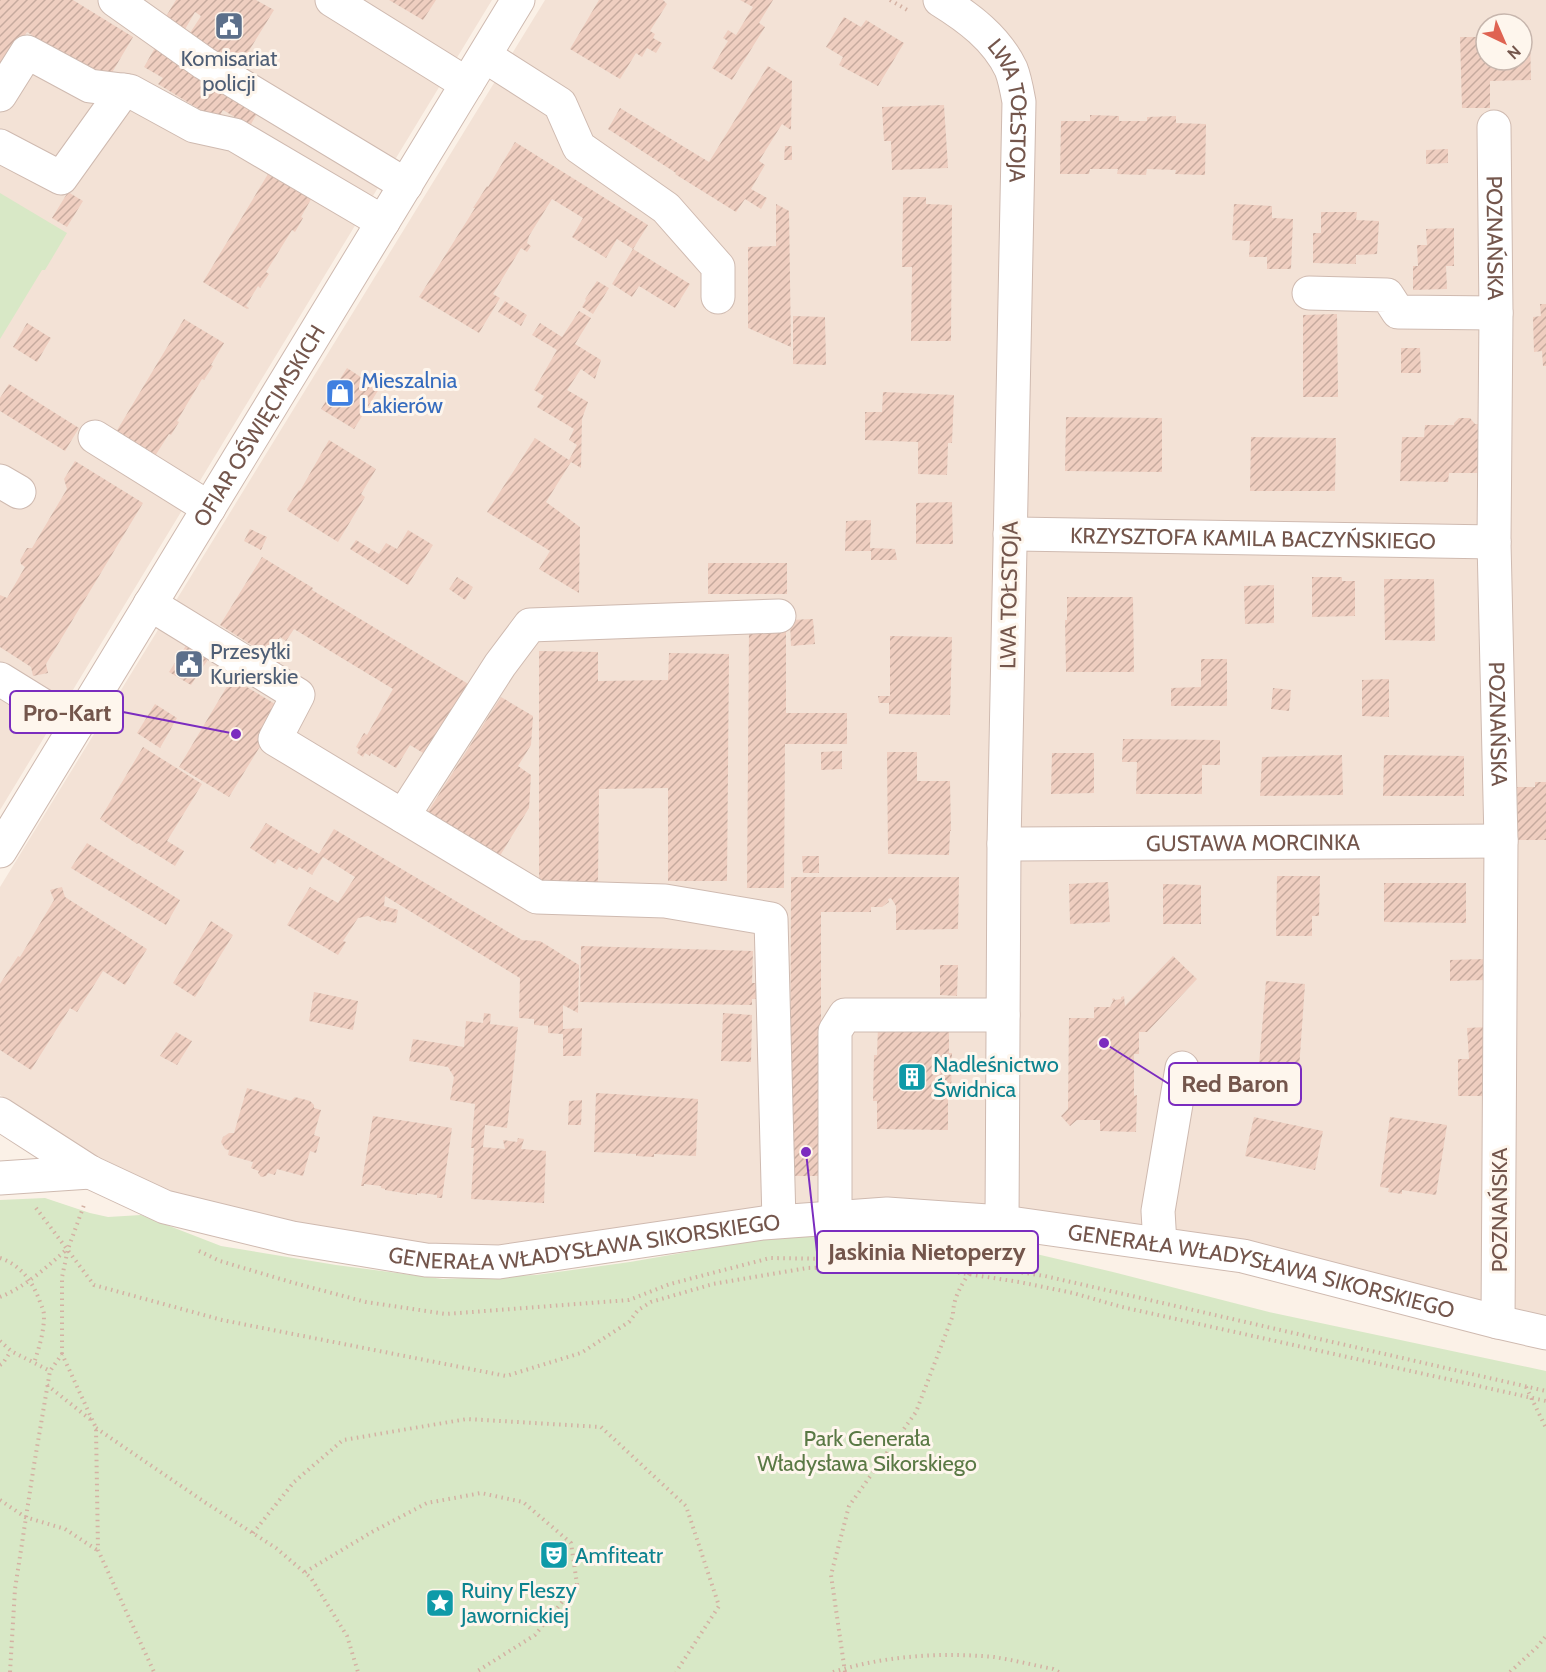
<svg xmlns="http://www.w3.org/2000/svg" width="1546" height="1672" viewBox="0 0 1546 1672" font-family="Cabin,sans-serif">
	<defs>
		<pattern id="building-hatch" width="6" height="6" patternUnits="userSpaceOnUse" patternTransform="scale(1.5)"><rect width="6" height="6" fill="#efcec0"/><path d="M-1 1l2-2M0 6l6-6M5 7l2-2" fill="none" stroke="#c6aa9e"/></pattern>
	</defs>
	<rect width="100%" height="100%" fill="#fbf1e7"/>
	<path fill="#f3e2d6" fill-rule="evenodd" d="M0,0H492L0,810Z
		M545,0H1546V1319L1094,1223L518,1245H441L284,1224L177,1195L82,1149L0,1095V887ZM1486,24H1522V60H1486Z"/>
	<path fill="#d8e8c6" d="M0,193L67,233L45,270H42L0,339Z
		M45,1198L90,1213L108,1217L141,1215L221,1246L336,1265L443,1279L536,1275L630,1262L785,1235L866,1228L951,1234L1113,1272L1269,1312L1546,1371V1672H0V1200Z"/>
	<path fill="url(#building-hatch)" d="M0,0H73L133,37L107,81L27,32L0,75Z
		M176,0H256L274,10L239,67L188,36L201,16L195,12L184,31L165,18Z
		M389,0H436L423,20Z
		M599,0H663L667,4L650,31L655,34L653,38L662,43L656,53L647,48L642,57L636,53L620,79L570,49Z
		M740,0H773L759,23L765,27L732,80L712,68L728,41L723,38L728,30L736,35L753,7Z
		M844,17L861,27L866,20L904,43L878,86L839,65L843,57L826,47Z
		M1460,37H1486V60H1522V37H1530L1531,80L1490,81V108H1462Z
		M156,46L259,110L250,126L223,110L217,120L158,84L163,78L144,67Z
		M768,66L792,81L791,130L782,124L759,161L765,165L751,189L767,198L761,209L745,199L736,212L675,174L676,173L608,129L620,108L709,162Z
		M944,105L948,168L892,170L891,141H884L882,107Z
		M1090,115L1119,116V121H1147V117L1176,116V123L1206,124L1205,175L1175,174L1176,170L1147,169L1146,175L1117,174L1118,169H1090L1089,174H1060L1061,121H1090Z
		M515,142L648,225L633,249L617,239L606,258L572,237L583,218L552,199L529,236L527,243L531,246L527,252L521,248L493,294L500,298L479,333L419,297L475,208H473L487,186L488,187Z
		M785,146H792V160H784Z
		M1448,149V163L1426,164V150Z
		M271,169L314,194L301,217L303,218L295,232L292,230L266,272L269,274L260,288L258,286L246,306L249,308L247,309L203,282Z
		M68,192L83,201L67,227L52,218Z
		M903,197H926V204L952,205L951,341H911L912,267H902Z
		M776,204L789,211L791,347L748,328V247L776,246Z
		M1234,204L1272,206V218L1293,219L1291,269H1267V257H1249L1250,241L1232,240Z
		M1321,212H1357L1356,220L1379,221L1377,254L1356,255V264L1313,263V233H1321Z
		M1454,228V266H1446L1447,289L1413,290V266H1418L1417,245H1427L1426,229Z
		M633,249L690,284L675,308L639,286L632,297L612,284Z
		M597,281L609,288L593,314L582,307L586,300L585,299Z
		M505,301L527,315L521,326L498,312Z
		M1540,304H1546V366H1543L1542,351L1534,352L1533,317L1541,316Z
		M579,311L591,318L575,344L601,360L595,379L581,369L567,390L588,402L582,419L581,468L571,462L546,502L580,527L579,593L539,569L550,551L487,512L535,438L569,460L577,445L569,440L574,429L537,407L544,396L534,390L557,350L532,335L540,323L562,337Z
		M1337,314L1338,397H1303V315Z
		M793,316L825,317L826,365L793,364Z
		M184,319L224,343L211,365L213,366L204,380L202,379L177,421L179,422L171,435L169,434L155,456L116,432Z
		M27,323L51,338L37,362L13,347Z
		M1401,348H1420L1421,373H1401Z
		M347,368L379,389L354,429L321,409Z
		M9,384L79,428L65,451L0,411V398Z
		M883,392L954,395L952,443H948L947,475L918,474V442L865,440V412H882Z
		M1066,417L1162,418V472L1065,471Z
		M1459,418H1470L1475,424H1483V473H1449L1448,482L1400,481L1402,437H1424L1425,425H1454V423Z
		M1251,437L1336,438L1335,491H1250Z
		M329,440L376,469L361,494L365,497L338,542L288,511L287,509L299,490L300,491Z
		M75,461L143,503L46,664L48,673L33,676L31,667L0,647V595L7,598L25,567L21,564L20,560L27,548H32L67,489L64,479Z
		M952,502L953,544H916V503Z
		M871,520L870,548L895,549L897,560H871V551H845L846,521Z
		M250,529L267,537L261,550L244,541Z
		M408,530L433,545L408,585L350,549L356,540L379,554L386,543L397,549Z
		M262,557L313,588L312,590L475,688L433,759L410,745L396,768L371,753L370,756L365,753L363,757L357,753L359,749L356,747L364,733L367,735L393,689L294,629L286,641L280,637L275,646L286,652L276,669L265,663L269,656L220,625Z
		M708,563H787V594H708Z
		M457,577L473,587L465,600L449,589Z
		M1312,577H1342V581H1355V616L1312,617Z
		M1384,579H1434L1435,641L1385,640Z
		M1274,585V623L1245,624L1244,586Z
		M1067,597H1133L1134,672H1066L1065,620H1067Z
		M813,619L815,644L791,646L790,620Z
		M749,628H786V713H847V744H785L784,888H747Z
		M890,636L952,637L950,715L889,714V703H879L878,696H890Z
		M187,644L209,658L191,685L169,672Z
		M539,651L598,652V681L668,680L669,653L729,654L727,881H668V788L599,789L598,882H539Z
		M1201,659H1227V706H1171V688L1201,687Z
		M232,678L283,709L229,797L179,767Z
		M1389,679V717L1362,716V680Z
		M1273,688L1291,690L1289,711L1271,709Z
		M501,697L533,716L531,745L518,766L531,775L529,808L498,859L427,813Z
		M155,704L177,718L160,748L137,733Z
		M1123,739L1220,740V765H1202V794H1136L1137,762H1122Z
		M143,747L202,784L167,841L184,851L175,866L138,843L137,844L100,819Z
		M842,751V769L821,770V752Z
		M887,752H917V781H950L951,831H950L949,855L888,854Z
		M1052,753H1094V793L1051,794Z
		M1342,755L1343,795L1260,796L1262,757Z
		M1384,755L1464,756V796H1383Z
		M1535,782H1546V840H1518L1517,787H1535Z
		M266,823L319,854L334,829L522,940L540,941L579,965L578,1013L563,1005V1029L582,1028L581,1056H563V1034L548,1033V1026L534,1025V1019L519,1018L520,978L385,896L384,906L398,910L396,923L381,920V922L368,916L358,918L343,941L346,942L338,955L287,925L310,887L338,903L355,877L323,857L312,875L299,867L297,870L278,859L275,864L250,848Z
		M87,843L180,900L166,925L71,868Z
		M802,856H819V873H803Z
		M1277,876H1320L1319,916H1312V936H1276Z
		M791,877H959L958,929L896,930V906L891,898L888,899L889,902L882,907H871V912H821V1176H790Z
		M1108,882L1110,922L1070,924L1069,884Z
		M1384,883H1466V923L1384,922Z
		M1163,884L1201,885V924H1163Z
		M62,887L65,897L147,949L125,985L103,971L77,1012L70,1008L31,1070L0,1050V984L18,956L20,957L54,900L50,890Z
		M211,921L233,935L195,997L173,983Z
		M581,946L753,951L752,983H767V999H752V1005L580,1002Z
		M1173,956L1197,979L1147,1032H1139V1054H1134V1096L1137,1095L1136,1132L1100,1131V1120H1077L1070,1126L1061,1116L1068,1109L1069,1018H1094V1007H1110L1113,1001L1112,999L1114,998L1115,1000L1121,999V997L1124,996L1125,1006Z
		M1486,959V980L1450,981V960Z
		M940,965H958L957,996L940,995Z
		M1266,981L1305,984L1299,1069L1259,1065Z
		M314,992L358,1001L353,1030L309,1021Z
		M484,1013L491,1014L490,1024L518,1027L507,1128L485,1125L483,1147L505,1149L503,1140L517,1142L518,1138L524,1139L521,1149L546,1151L544,1203L471,1199L474,1148H471L475,1104L450,1100L454,1077L448,1067L409,1061L413,1039L464,1047L466,1021L483,1023Z
		M723,1013L752,1015L751,1062L721,1061Z
		M949,1025V1053H952L951,1099H948V1130L877,1129V1101H873L874,1055H877L878,1026Z
		M1486,1027V1096H1458V1059H1469L1467,1028Z
		M176,1032L192,1041L177,1065L160,1056Z
		M247,1088L291,1101L295,1097L310,1101L314,1105V1108L321,1110L314,1135L320,1137L316,1153L310,1151L303,1176L277,1169L275,1175L268,1173L266,1176L261,1177L258,1173L259,1171L251,1168L253,1162L228,1155L229,1150L225,1149L221,1142L223,1137L229,1133H234Z
		M596,1093L698,1099L696,1156L654,1154V1157L636,1156V1154L594,1152Z
		M582,1100L581,1125H568L569,1101Z
		M373,1116L452,1128L442,1198H437V1195L421,1193V1194L417,1193V1195L385,1190V1189L381,1188V1186L364,1184V1186H361Z
		M1254,1117L1323,1131L1315,1170L1245,1156Z
		M1390,1117L1447,1125L1436,1195L1402,1190V1194L1388,1192L1389,1188L1380,1187Z"/>
	<g fill="none" stroke-linecap="round" stroke-linejoin="round">
		<g stroke="#cfbab0" stroke-width="35">
			<g id="minor">
				<path d="M115,0L204,63L406,185"/>
				<path d="M332,0L467,84"/>
				<path id="s1" d="M940,0C969,18 996,38 1011,69C1015,79 1017,91 1019,102L1004,844L1002,1222"/>
				<path d="M485,56L560,104L579,147L666,208L718,267V297"/>
				<path d="M0,95L27,52L90,86L130,91L194,126L235,135L383,222"/>
				<path id="s2" d="M1494,127L1496,313L1494,542L1501,841L1498,1322"/>
				<path d="M0,146L61,178L124,90"/>
				<path d="M1309,293L1387,295L1398,312L1496,313"/>
				<path d="M95,437L209,508"/>
				<path d="M0,481L19,492"/>
				<path id="s3" d="M1010,534L1494,542"/>
				<path d="M150,604L298,695L275,739L537,897L665,901L771,919L779,1221"/>
				<path d="M0,679L76,726"/>
				<path d="M403,816L500,665L530,625L779,616"/>
				<path id="s4" d="M1004,844L1501,841"/>
				<path id="s5" d="M0,851L518,0"/>
				<path id="s6" d="M0,1114L90,1172L165,1207L292,1238L426,1260L499,1262L763,1223L887,1214L1002,1222L1243,1256L1498,1322L1546,1333"/>
				<path d="M0,1178L90,1172"/>
				<path d="M835,1218V1031L845,1015H1003"/>
				<path d="M1160,1244L1158,1211L1182,1068"/>
			</g>
		</g>
		<path stroke="#d4b1a3" stroke-width="4" stroke-dasharray="1.5 4.5" stroke-linecap="butt" d="M890,0L909,11
			M36,1208L94,1285L222,1320L506,1376L581,1353L629,1322L638,1310L651,1302L713,1284L807,1268L881,1265L909,1266L942,1270L1019,1282L1073,1293L1122,1307L1546,1401
			M199,1251L220,1261L294,1283L366,1302L446,1314L629,1300L670,1284L770,1258L833,1259L874,1255L928,1259L973,1267
			M0,1258C21,1265 33,1282 40,1302C42,1307 44,1311 44,1316C44,1332 39,1348 34,1363
			M992,1268L1045,1276L1546,1391
			M0,1297C25,1287 47,1267 67,1249
			M0,1341L11,1351L50,1371
			M62,1354V1277L68,1249L84,1205
			M0,1365L3,1363L11,1351
			M47,1385L91,1420
			M1526,1387L1546,1428
			M96,1428L206,1503L276,1548L311,1578L347,1636L358,1672
			M0,1500L25,1517L65,1529L97,1550
			M253,1533L294,1482L343,1440L467,1419L601,1427L686,1506L719,1606L676,1672
			M305,1572L372,1532L427,1503L481,1493L523,1502L571,1543L577,1584L535,1635L476,1672
			M10,1672L15,1589L34,1465L50,1371L62,1354L96,1428L98,1550L154,1672
			M833,1672C884,1656 940,1652 994,1657C1013,1660 1033,1665 1053,1669L1059,1672
			M845,1672L831,1575L849,1506L916,1412L953,1315C953,1296 963,1283 973,1267L992,1268L993,1252
			M1510,1672L1537,1647L1546,1636"/>
		<use href="#minor" stroke="#fff" stroke-width="33"/>
	</g>
	<defs>
		<g id="civic-square" transform="scale(1.5)"><rect x="-9" y="-9" width="18" height="18" rx="4" fill="#5c6f8a" stroke="#fef6ed"/><path d="M-.6-6.5H3V-4.5H.6V-3L4-1V1h2V6H-6V1h2V-1L-.6-3ZM-1.2 2.5V6h2.4V2.5Z" fill="#fff"/></g>
		<g id="shop-square" transform="scale(1.5)"><rect x="-9" y="-9" width="18" height="18" rx="4" fill="#3f7fe0" stroke="#fef6ed"/><path d="M-5-2.5h2.3a2.7 3.5 0 0 1 5.4 0H5L5.5 6h-11ZM-1.5-2.5h3a1.5 2.3 0 0 0-3 0Z" fill="#fff"/></g>
		<g id="building-square" transform="scale(1.5)"><rect x="-9" y="-9" width="18" height="18" rx="4" fill="#0f9aa8" stroke="#fef6ed"/><path d="M-4-6H4V6H1V3H-1V6H-4ZM-2.5-4.3h1.7v1.8h-1.7ZM.8-4.3h1.7v1.8H.8ZM-2.5-1h1.7V.8h-1.7ZM.8-1h1.7V.8H.8Z" fill="#fff"/></g>
		<g id="theatre-square" transform="scale(1.5)"><rect x="-9" y="-9" width="18" height="18" rx="4" fill="#0f9aa8" stroke="#fef6ed"/><path d="M-5-5.5Q0-4 5-5.5V0Q5 5 0 6Q-5 5-5 0ZM-3.3-2.5H-1v1.5H-3.3ZM1-2.5H3.3v1.5H1ZM-2.8 1Q0 5.5 2.8 1Z" fill="#fff"/></g>
		<g id="sight-square" transform="scale(1.5)"><rect x="-9" y="-9" width="18" height="18" rx="4" fill="#0f9aa8" stroke="#fef6ed"/><path d="M0-6L1.8-2.2L6-1.7L2.9 1.2L3.7 5.4L0 3.3L-3.7 5.4L-2.9 1.2L-6-1.7L-1.8-2.2Z" fill="#fff"/></g>
	</defs>
	<g fill-rule="evenodd">
		<use href="#civic-square" x="229" y="26"/>
		<use href="#shop-square" x="340" y="393"/>
		<use href="#civic-square" x="189" y="664"/>
		<use href="#building-square" x="912" y="1077"/>
		<use href="#theatre-square" x="554" y="1555"/>
		<use href="#sight-square" x="440" y="1603"/>
	</g>
	<g text-anchor="middle" dominant-baseline="central" stroke-width="6" stroke-linejoin="round" paint-order="stroke">
		<g font-size="22" fill="#4e5e75" stroke="#fef6ed">
			<text x="229" y="58">Komisariat<tspan x="229" dy="25">policji</tspan></text>
			<text x="210" y="651" text-anchor="start">Przesyłki<tspan x="210" dy="25">Kurierskie</tspan></text>
		</g>
		<g font-size="22" fill="#74564c" stroke="#fef6ed">
			<text stroke="none"><textPath href="#s1" startOffset="141">LWA TOŁSTOJA</textPath></text>
			<text stroke="none"><textPath href="#s2" startOffset="111">POZNAŃSKA</textPath></text>
			<text stroke="none"><textPath href="#s5" startOffset="498">OFIAR OŚWIĘCIMSKICH</textPath></text>
			<text stroke="none"><textPath href="#s3" startOffset="243">KRZYSZTOFA KAMILA BACZYŃSKIEGO</textPath></text>
			<text transform="translate(1009 595) rotate(-89)">LWA TOŁSTOJA</text>
			<text stroke="none"><textPath href="#s2" startOffset="597">POZNAŃSKA</textPath></text>
			<text stroke="none"><textPath href="#s4" startOffset="249">GUSTAWA MORCINKA</textPath></text>
			<text transform="translate(1499 1210) rotate(-90)">POZNAŃSKA</text>
			<text stroke="none"><textPath href="#s6" startOffset="616">GENERAŁA WŁADYSŁAWA SIKORSKIEGO</textPath></text>
			<text stroke="none"><textPath href="#s6" startOffset="1300">GENERAŁA WŁADYSŁAWA SIKORSKIEGO</textPath></text>
		</g>
		<g font-size="22" fill="#366cbe" stroke="#fef6ed" text-anchor="start">
			<text x="361" y="380">Mieszalnia<tspan x="361" dy="25">Lakierów</tspan></text>
		</g>
		<g font-size="22" fill="#0d838f" stroke="#fef6ed" text-anchor="start">
			<text x="933" y="1064">Nadleśnictwo<tspan x="933" dy="25">Świdnica</tspan></text>
			<text x="575" y="1555">Amfiteatr</text>
			<text x="461" y="1590">Ruiny Fleszy<tspan x="461" dy="25">Jawornickiej</tspan></text>
		</g>
		<g font-size="22" fill="#5a7945" stroke="#fef6ed">
			<text x="867" y="1438">Park Generała<tspan x="867" dy="25">Władysława Sikorskiego</tspan></text>
		</g>
	</g>
	<path fill="none" stroke="#7b2cbf" stroke-width="2" d="M236 734L123 712M1104 1043L1169 1084M806 1152L817 1252"/>
	<g fill="#7b2cbf" stroke="#fef6ed" stroke-width="2">
		<circle cx="236" cy="734" r="6"/>
		<circle cx="1104" cy="1043" r="6"/>
		<circle cx="806" cy="1152" r="6"/>
	</g>
	<g fill="#fef6ed" stroke="#7b2cbf" stroke-width="2">
		<rect x="10" y="691" width="113" height="42" rx="6"/>
		<rect x="1169" y="1063" width="132" height="42" rx="6"/>
		<rect x="817" y="1231" width="221" height="42" rx="6"/>
	</g>
	<g font-size="24" text-anchor="middle" font-weight="bold" fill="#74564c">
		<text x="67" y="721">Pro-Kart</text>
		<text x="1235" y="1092">Red Baron</text>
		<text x="927" y="1260">Jaskinia Nietoperzy</text>
	</g>
	<g transform="translate(1504 42) rotate(136)"><circle r="28" fill="#fef6ed" stroke="#c7b6ad" stroke-width="1.5"/>
	<path d="M0-4.5L10 22L0 15L-10 22Z" fill="#df6352"/>
	<text y="-9" font-size="16" font-weight="bold" text-anchor="middle" fill="#74564c">N</text>
	</g>
</svg>
